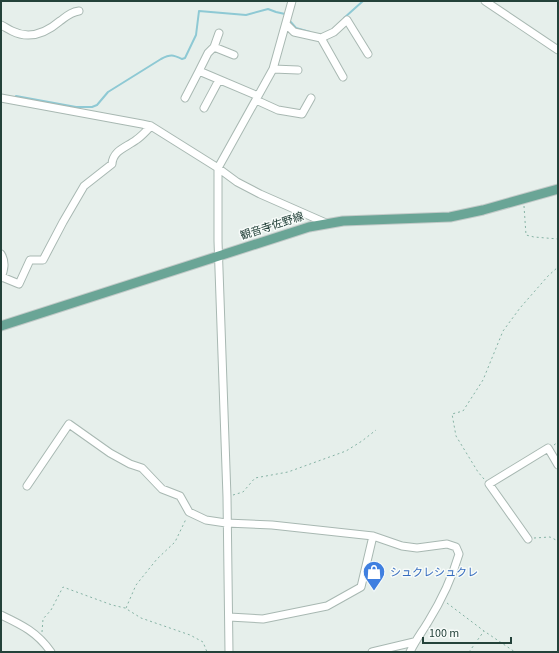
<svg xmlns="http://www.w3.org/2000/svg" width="559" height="653" viewBox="0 0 559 653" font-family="'Source Sans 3','Noto Sans JP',sans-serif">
	<rect width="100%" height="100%" fill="#e6efeb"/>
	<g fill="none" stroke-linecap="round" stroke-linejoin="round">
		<path stroke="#8ec9d4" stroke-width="2" d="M344,18L363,1
			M289,20L296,28L310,32
			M16,96L76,107H92L97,105L108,92L161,59C171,54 173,55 182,59L185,58L196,35L199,11L246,15L268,9L276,12L285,14L286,16"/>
		<g stroke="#a8b8b2" stroke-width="9">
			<path id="minor" d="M485,1L558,50
				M286,24L294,32L321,38L334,32L347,20L368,54
				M1,25C5,27 8,29 12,31C30,40 46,33 60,21C67,16 71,12 79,11
				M219,33L214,47L208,53L199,71L258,96
				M321,38L343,77
				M214,47L234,55
				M273,69L298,70
				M1,98L142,124L151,126L218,168L237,182L260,194L326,223
				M185,98L199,71
				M256,100L278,110L302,114L311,98
				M204,108L219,80
				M1,254C6,262 4,270 1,278
				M2,277L19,284L30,260H43L63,222L84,186L112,164C113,150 127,147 136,140C142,136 146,131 151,126
				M27,486L69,424L110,453L130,464L142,468L162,489L180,496L189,512L206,520L226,523L272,525L373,536L402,546L417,548L447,544L456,547L459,554C452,578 441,601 428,622C422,632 415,641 410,652
				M528,539L489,484L548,448L558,465
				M1,615C22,625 37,632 51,652
				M229,617L263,619L327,606L361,587L373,536
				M229,652L227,497L218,241V168L273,69L292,1
				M372,652L414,642"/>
		</g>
		<g stroke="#c2cac8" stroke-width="11">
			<path id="major" d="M1,326L309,227L343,221L450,217L483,210L558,189"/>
		</g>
		<path stroke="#86b3a5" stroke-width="1" stroke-dasharray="2 3" stroke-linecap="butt" d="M524,206L526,235L534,237L558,239
			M554,445L558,442
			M484,479L478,472L456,436L452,414L463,411L483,380L503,331L520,308L548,276L558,267
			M233,495L243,492L255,478L288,472L346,451L362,441L376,430
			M534,538L550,537L558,541
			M447,603L484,631L515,652
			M126,608L136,585L157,559L175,542L186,519
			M42,632L43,619L51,610L63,587L112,605L125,608L141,618L190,635L203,642L207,652
			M469,652L484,631"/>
		<use href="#minor" stroke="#fff" stroke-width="7"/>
		<use href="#major" stroke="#6aa596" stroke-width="9"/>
	</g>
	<defs>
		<g id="shop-pin" transform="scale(1.15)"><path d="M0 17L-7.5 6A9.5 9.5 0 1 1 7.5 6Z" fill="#3f7fe0" stroke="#f7fbf9"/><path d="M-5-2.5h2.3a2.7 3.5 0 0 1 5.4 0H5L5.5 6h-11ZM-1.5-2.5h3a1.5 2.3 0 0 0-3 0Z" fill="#fff"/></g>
	</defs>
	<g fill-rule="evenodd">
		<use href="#shop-pin" x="374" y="572"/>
	</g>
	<g text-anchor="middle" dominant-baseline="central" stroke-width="3" stroke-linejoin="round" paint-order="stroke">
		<g font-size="11" fill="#24423a" stroke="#f7fbf9">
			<text transform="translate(272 226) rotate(-18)">観音寺佐野線</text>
		</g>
		<g font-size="11" fill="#366cbe" stroke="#f7fbf9" text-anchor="start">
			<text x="390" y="572">シュクレシュクレ</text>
		</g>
	</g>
	<rect width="559" height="653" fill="none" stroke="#24423a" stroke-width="4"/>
	<path d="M423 637v6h88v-6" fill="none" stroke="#24423a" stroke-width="2"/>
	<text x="429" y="637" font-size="12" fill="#24423a" stroke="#f7fbf9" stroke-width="3" paint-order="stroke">100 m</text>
</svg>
